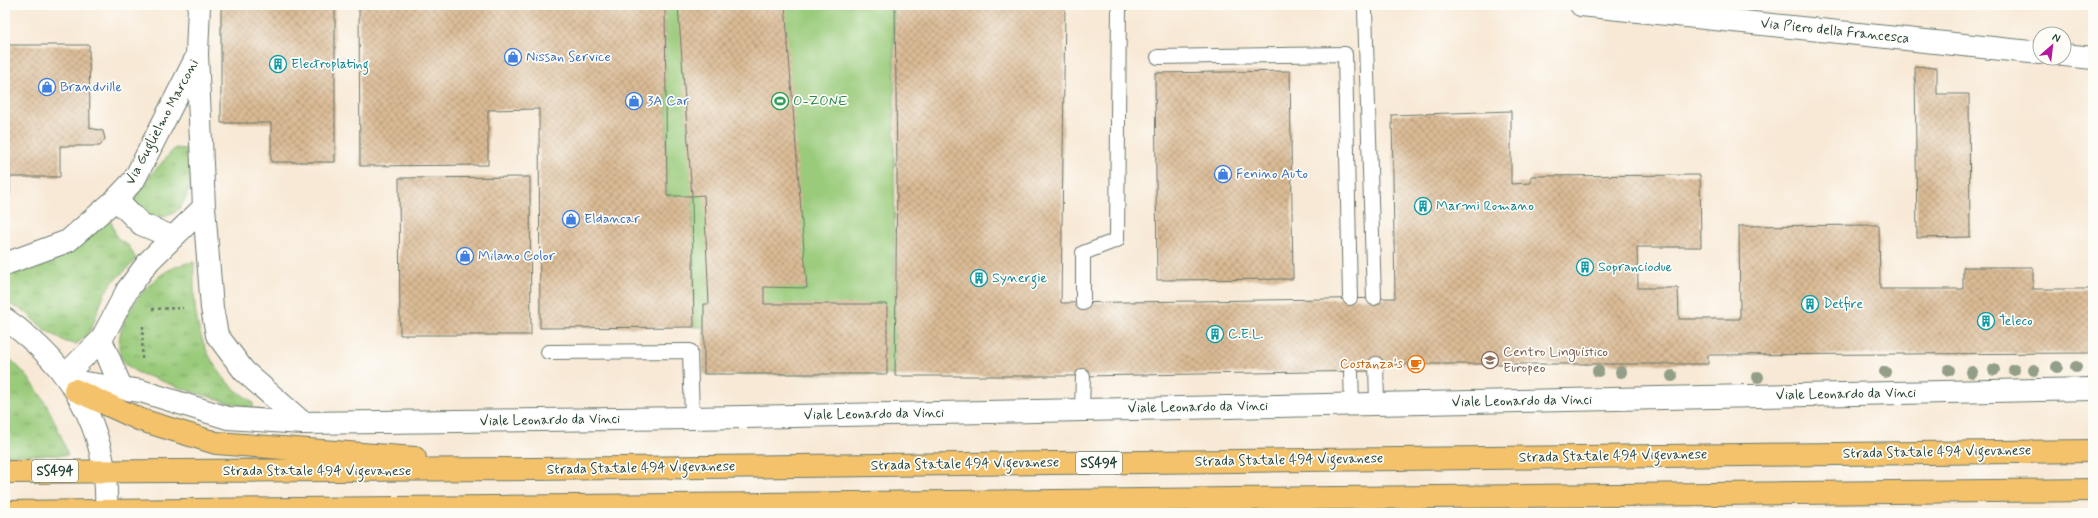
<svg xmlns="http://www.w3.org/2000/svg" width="2098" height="518" viewBox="0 0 2098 518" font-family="Mynerve,sans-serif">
	<defs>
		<pattern id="grass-tufts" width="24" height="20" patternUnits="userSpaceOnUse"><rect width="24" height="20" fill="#9acb7a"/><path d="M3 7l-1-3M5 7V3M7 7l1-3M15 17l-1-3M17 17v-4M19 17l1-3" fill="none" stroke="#7da665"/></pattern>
		<pattern id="building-cross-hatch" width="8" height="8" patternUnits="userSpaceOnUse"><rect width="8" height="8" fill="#dbbb95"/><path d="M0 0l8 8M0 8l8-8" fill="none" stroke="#b1997a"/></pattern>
	</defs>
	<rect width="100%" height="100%" fill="#fdfcf7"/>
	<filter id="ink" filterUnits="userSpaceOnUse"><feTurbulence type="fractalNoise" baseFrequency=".025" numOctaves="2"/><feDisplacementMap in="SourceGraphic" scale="8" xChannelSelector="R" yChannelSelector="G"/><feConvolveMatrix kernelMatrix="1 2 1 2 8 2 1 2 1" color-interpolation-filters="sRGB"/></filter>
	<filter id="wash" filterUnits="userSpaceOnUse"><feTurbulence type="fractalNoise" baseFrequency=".012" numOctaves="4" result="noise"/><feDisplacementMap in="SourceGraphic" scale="16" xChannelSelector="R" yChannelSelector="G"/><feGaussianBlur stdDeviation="0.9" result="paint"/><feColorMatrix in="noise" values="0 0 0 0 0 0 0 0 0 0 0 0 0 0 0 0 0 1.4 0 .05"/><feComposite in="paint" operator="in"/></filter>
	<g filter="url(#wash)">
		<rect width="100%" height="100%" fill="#f8e9d6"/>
		<path fill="url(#grass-tufts)" stroke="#5c8457" d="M175,148L183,149L189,148L194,154C192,179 189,221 154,217C148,217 141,213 136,210L133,197L141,186Z
			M110,219L117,238L129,246L136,259C128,271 114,277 106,291C95,311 97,331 76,344L66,342L44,329L26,312L5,302V274Z
			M194,262C193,311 195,345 229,384C236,391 246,397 253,403V409C220,400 186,391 154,378C147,376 138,374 132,369C128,367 121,359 120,355C116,335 125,317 136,301C150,281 169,265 194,262Z
			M5,355C38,381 54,416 68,455H5Z"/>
		<path fill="#9acb7a" stroke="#5c8457" d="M665,5H894L895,376L887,374H704V327H694L692,197L667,196Z"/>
		<g id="blocks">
			<path fill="url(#building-cross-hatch)" d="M221,5H335V162H271V123H221Z
				M359,5H665L667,196H692L694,327L540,328L539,109L488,110V165L360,166Z
				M678,5H785L807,288L764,287V304H887V374H704V304H709L704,195L692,196Z
				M895,5H1065L1061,303L1395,298L1392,115L1511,111V184L1531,183V176L1700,175L1701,247H1637L1638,288H1678L1679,319H1740L1739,226L1879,225L1880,289H1963V267H2033V289H2093V353L1708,355V364H1369V371L1083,376H895L897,171Z
				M5,45H89L90,128L103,131L105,139L100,146H60V177H10V195L5,197Z
				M1915,66L1937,68V94H1969L1970,237L1917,238Z
				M1290,71L1293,279L1157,280L1155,73Z
				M530,177L531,335H400L399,178Z"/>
		</g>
	</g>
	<g filter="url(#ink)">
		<use href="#blocks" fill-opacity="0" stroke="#6b796d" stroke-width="1"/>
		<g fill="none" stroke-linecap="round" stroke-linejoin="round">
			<g stroke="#6b796d" stroke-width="16">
				<path id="lane" d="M1365,10L1374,298
					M1158,57L1345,54L1350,298
					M1083,303V253L1117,240L1119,5
					M548,352L690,351L692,418
					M1376,364L1377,404
					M1351,372L1352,404
					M1082,410L1083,376"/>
			</g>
			<g stroke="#6b796d" stroke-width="24">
				<path id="street" d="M199,5L197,54L204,207L212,308L217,335L244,371L303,423
					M1581,5L2040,53
					M2064,55L2093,58
					M116,199L141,224L172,237
					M5,264L68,241L116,199L134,180L197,56
					M5,319C71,365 110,430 106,513
					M101,340L121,387
					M65,375L101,340L128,289L149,261L204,207
					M69,381L141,391L228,418L303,423L692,418L2093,389"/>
			</g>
			<g stroke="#6b796d" stroke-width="24">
				<path id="primary" d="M75,390L141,420L216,443L415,458
					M5,472L536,469L2093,451
					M5,512L2093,490"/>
			</g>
			<path stroke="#6b796d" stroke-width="2.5" stroke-dasharray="3 3" stroke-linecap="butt" d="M152,309L183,308
				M142,359L143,326"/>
			<use href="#lane" stroke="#fff" stroke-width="14"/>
			<use href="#street" stroke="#fff" stroke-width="22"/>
			<use href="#primary" stroke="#f3c26a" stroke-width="22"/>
		</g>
		<g fill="#929e87">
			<circle cx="2057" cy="367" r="6"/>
			<circle cx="2076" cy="367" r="6"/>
			<circle cx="1949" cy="370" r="6"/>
			<circle cx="1994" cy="370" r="6"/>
			<circle cx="2014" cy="370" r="6"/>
			<circle cx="2034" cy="370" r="6"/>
			<circle cx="1598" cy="371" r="6"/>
			<circle cx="1621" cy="372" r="6"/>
			<circle cx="1885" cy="372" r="6"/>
			<circle cx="1972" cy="372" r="6"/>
			<circle cx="1672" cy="376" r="6"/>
			<circle cx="1758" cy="377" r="6"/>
		</g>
	</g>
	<defs>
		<g id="shop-ring" transform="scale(0.9)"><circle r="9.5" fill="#fdfcf7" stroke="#3f7fe0" stroke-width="1.5"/><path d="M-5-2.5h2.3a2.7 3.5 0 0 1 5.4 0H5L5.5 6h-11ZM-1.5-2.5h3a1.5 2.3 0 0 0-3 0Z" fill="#3f7fe0"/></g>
		<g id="building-ring" transform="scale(0.9)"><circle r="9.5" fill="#fdfcf7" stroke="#0f9aa8" stroke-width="1.5"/><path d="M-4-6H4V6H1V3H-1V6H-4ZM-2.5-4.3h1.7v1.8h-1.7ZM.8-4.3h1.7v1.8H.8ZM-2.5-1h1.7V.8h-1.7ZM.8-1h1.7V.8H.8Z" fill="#0f9aa8"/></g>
		<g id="stadium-ring" transform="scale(0.9)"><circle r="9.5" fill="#fdfcf7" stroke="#2e9e5b" stroke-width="1.5"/><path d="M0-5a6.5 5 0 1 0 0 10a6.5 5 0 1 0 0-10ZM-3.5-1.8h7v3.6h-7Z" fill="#2e9e5b"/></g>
		<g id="school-ring" transform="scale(0.9)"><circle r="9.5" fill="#fdfcf7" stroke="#8d6e63" stroke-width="1.5"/><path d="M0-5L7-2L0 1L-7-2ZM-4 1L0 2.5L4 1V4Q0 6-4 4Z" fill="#8d6e63"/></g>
		<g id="cafe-ring" transform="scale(0.9)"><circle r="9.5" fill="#fdfcf7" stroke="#e8710a" stroke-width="1.5"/><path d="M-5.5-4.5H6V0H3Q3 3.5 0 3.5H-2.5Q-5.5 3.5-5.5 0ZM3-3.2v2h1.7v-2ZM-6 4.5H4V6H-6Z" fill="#e8710a"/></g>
	</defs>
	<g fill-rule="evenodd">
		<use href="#shop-ring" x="513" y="57"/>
		<use href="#building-ring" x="278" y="64"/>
		<use href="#shop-ring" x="47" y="87"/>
		<use href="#shop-ring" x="634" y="101"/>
		<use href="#stadium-ring" x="780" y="101"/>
		<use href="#shop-ring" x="1223" y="174"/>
		<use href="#building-ring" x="1423" y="206"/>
		<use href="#shop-ring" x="571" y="219"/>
		<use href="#shop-ring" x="465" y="256"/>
		<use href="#building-ring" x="1585" y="267"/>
		<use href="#building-ring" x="979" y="278"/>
		<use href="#building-ring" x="1810" y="304"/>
		<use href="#building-ring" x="1986" y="321"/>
		<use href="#building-ring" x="1215" y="334"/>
		<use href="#school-ring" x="1490" y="360"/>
		<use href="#cafe-ring" x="1416" y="364"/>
	</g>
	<g text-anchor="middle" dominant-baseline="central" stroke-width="3.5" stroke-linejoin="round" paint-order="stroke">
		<g fill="#fdfcf7" stroke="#62766e" stroke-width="1">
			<rect x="1076" y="452" width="46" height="22" rx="3"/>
			<rect x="32" y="460" width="46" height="22" rx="3"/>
		</g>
		<g font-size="13" font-weight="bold" fill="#1f3d34">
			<text x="1099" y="463">SS494</text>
			<text x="55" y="471">SS494</text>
		</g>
		<g font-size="14" fill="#1f3d34" stroke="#fdfcf7">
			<text transform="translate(1835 31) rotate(6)">Via Piero della Francesca</text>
			<text transform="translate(162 122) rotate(-62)">Via Guglielmo Marconi</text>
			<text transform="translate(1846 394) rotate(-1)">Viale Leonardo da Vinci</text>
			<text transform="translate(1522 401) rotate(-1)">Viale Leonardo da Vinci</text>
			<text transform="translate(1198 407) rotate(-1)">Viale Leonardo da Vinci</text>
			<text transform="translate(874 414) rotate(-1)">Viale Leonardo da Vinci</text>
			<text transform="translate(550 420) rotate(-1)">Viale Leonardo da Vinci</text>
			<text transform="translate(1937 452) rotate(-1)">Strada Statale 494 Vigevanese</text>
			<text transform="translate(1613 456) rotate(-1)">Strada Statale 494 Vigevanese</text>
			<text transform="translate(1289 460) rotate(-1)">Strada Statale 494 Vigevanese</text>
			<text transform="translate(965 464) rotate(-1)">Strada Statale 494 Vigevanese</text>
			<text transform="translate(641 468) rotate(-1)">Strada Statale 494 Vigevanese</text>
			<text x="317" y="471">Strada Statale 494 Vigevanese</text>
		</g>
		<g font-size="14" fill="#366cbe" stroke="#fdfcf7" text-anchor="start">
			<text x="526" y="57">Nissan Service</text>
			<text x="60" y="87">Brandville</text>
			<text x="647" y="101">3A Car</text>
			<text x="1236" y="174">Fenino Auto</text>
			<text x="584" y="219">Eldancar</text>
			<text x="478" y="256">Milano Color</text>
		</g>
		<g font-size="14" fill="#0d838f" stroke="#fdfcf7" text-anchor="start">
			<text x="291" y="64">Electroplating</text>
			<text x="1436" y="206">Marmi Romano</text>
			<text x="1598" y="267">Sopranciodue</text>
			<text x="992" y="278">Synergie</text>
			<text x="1823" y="304">Detfire</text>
			<text x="1999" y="321">Teleco</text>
			<text x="1228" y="334">C.E.L.</text>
		</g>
		<g font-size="14" fill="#27864d" stroke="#fdfcf7" text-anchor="start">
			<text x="793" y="101">O-ZONE</text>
		</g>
		<g font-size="14" fill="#785e54" stroke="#fdfcf7" text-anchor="start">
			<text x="1503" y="352">Centro Linguistico<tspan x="1503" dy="16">Europeo</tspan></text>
		</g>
		<g font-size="14" fill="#c56008" stroke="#fdfcf7" text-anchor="end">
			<text x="1403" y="364">Costanza's</text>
		</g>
	</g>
	<rect width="2098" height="518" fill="none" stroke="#fdfcf7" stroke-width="20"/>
	<g transform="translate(2052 46) rotate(28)"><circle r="19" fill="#fdfcf7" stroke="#a4b0a9"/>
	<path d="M0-3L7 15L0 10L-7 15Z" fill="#b5179e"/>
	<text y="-6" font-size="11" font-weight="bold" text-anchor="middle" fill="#1f3d34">N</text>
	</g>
</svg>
